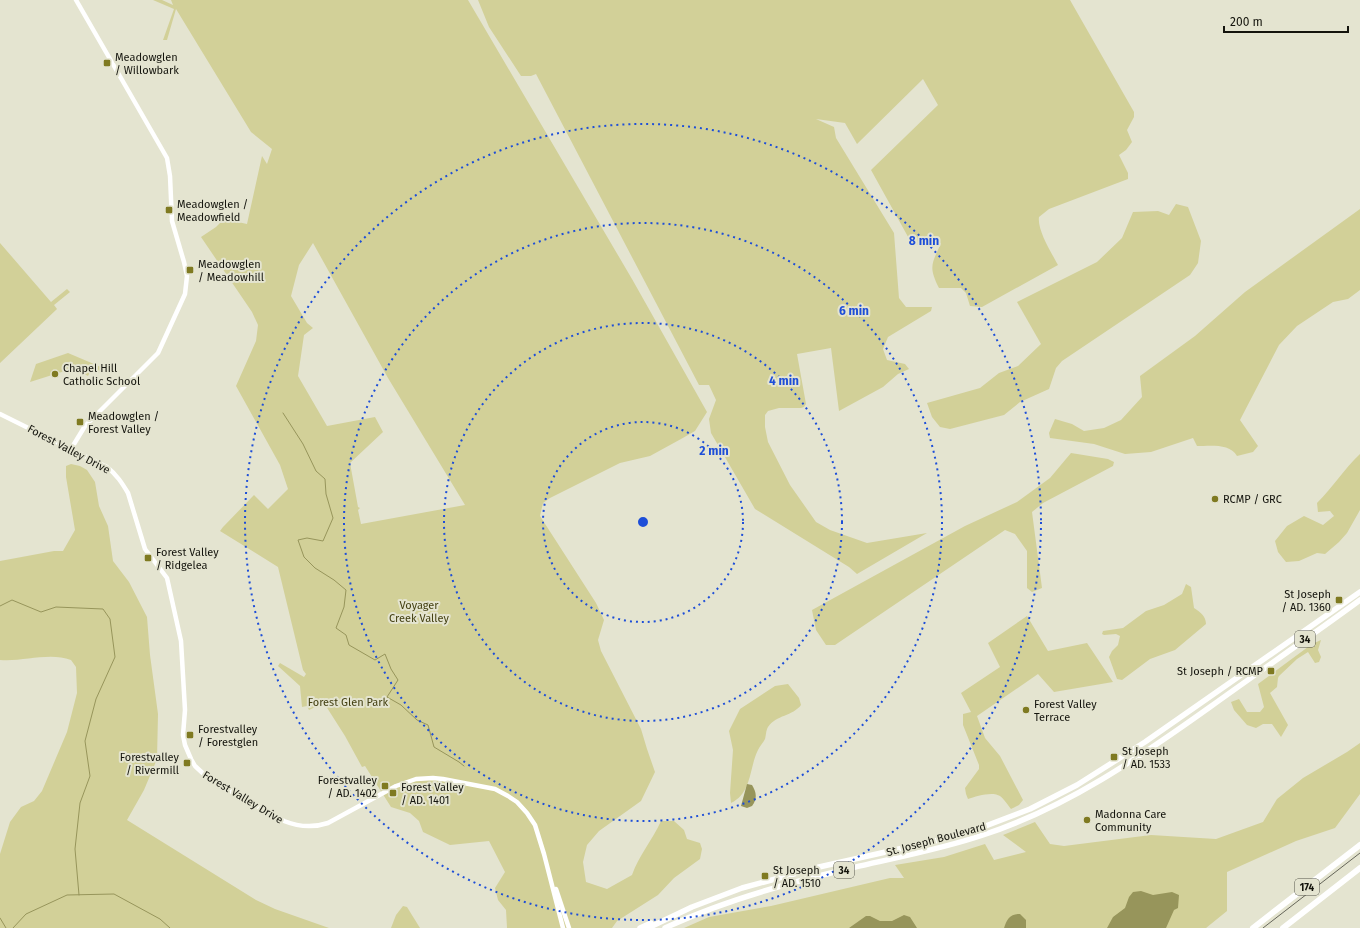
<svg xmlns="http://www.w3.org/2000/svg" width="1360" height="928" viewBox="0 0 1360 928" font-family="'Fira Sans',sans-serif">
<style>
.green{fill:#d2d098;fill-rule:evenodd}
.water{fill:#97955b}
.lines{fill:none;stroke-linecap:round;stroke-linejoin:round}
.stream{stroke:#97955b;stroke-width:1}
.tertiary{stroke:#fff;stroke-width:4.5}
.primary{stroke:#fff;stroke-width:5.5}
.motorway{stroke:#fff;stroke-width:6}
.tram{stroke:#66665a;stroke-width:1}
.ring{fill:none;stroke:#1d4ed8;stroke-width:2;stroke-dasharray:2 4}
.poi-dot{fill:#7f7a21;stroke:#e4e4d0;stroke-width:1.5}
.labels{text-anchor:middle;stroke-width:4;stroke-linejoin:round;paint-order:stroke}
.shield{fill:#e4e4d0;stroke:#525248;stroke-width:1}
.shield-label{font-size:10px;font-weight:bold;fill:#14140d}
.poi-label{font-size:11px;fill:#14140d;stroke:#e4e4d0;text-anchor:start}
.street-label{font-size:11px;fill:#14140d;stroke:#e4e4d0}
.park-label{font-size:11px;fill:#444113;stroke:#e4e4d0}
.centre{fill:#1d4ed8;stroke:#e4e4d0;stroke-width:2}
.ring-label{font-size:12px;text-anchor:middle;font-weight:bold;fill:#1d4ed8;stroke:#e4e4d0;stroke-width:4;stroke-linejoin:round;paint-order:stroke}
</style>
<rect width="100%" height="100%" fill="#e4e4d0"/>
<g class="green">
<path d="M 153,0 L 162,0 L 173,5 L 171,0 L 468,0 L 632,279 L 707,412 L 695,431 L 681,439 L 650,456 L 620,463 L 550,498 L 543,503 L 540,516 L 596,603 L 604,620 L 598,640 L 601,651 L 641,729 L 647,749 L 655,772 L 641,801 L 599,831 L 587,845 L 583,862 L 586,882 L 607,889 L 632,875 C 639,855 652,841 661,821 L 674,821 L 684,830 L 687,839 L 700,843 L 702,849 L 700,859 L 674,878 L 658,895 L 617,921 L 612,928 L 507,928 L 506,910 L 498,900 L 495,888 L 505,872 L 489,841 L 450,845 L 423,832 L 419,821 L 410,813 L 391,807 L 365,766 L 362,767 L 345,736 L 324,703 L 309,710 L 307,706 L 302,707 L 300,686 L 278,666 L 280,663 L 304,677 L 306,674 L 303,670 L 278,567 L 220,531 L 223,527 L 254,495 L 268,509 L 288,489 L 280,465 L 236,386 L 256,341 L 258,325 L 252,312 L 201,237 L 216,227 L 224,219 L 247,224 L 262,156 L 267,164 L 272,149 L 251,132 L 176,9 L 167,40 L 163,40 L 174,9 ZM 313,243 L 388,378 L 465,505 L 361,524 L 358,510 L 360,508 L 358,507 L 350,463 L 383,432 L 375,417 L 327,426 L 298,376 L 304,335 L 313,328 L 307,323 L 291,296 L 299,265 Z"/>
<path d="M 478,0 L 1070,0 L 1134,112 L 1134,117 L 1127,130 L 1132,142 L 1126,150 L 1119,155 L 1128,173 L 1128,179 L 1049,209 L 1039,217 C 1037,230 1052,254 1058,265 L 982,307 L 970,306 L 966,293 L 961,288 L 939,288 C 928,266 932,264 941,243 L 934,247 L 912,244 L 871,170 L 938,105 L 923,79 L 857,144 L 845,123 L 816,119 L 834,127 L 836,138 L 894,233 L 899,298 L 906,307 L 932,307 L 931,311 L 888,337 L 883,349 L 887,360 L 905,364 L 909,369 L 898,374 L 883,387 L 839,411 L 831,348 L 797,354 L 806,404 L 804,407 L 801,408 L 779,408 L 768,411 L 765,415 L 765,427 L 768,442 L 790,485 L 816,522 L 830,530 L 867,543 L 927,533 L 857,574 L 849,567 L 755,509 L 711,433 L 709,419 L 716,400 L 709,385 L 699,385 L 536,74 L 531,76 L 521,76 L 489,27 Z"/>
<path d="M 1176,204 L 1188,207 L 1201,241 L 1198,263 L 1190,275 L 1062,361 L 1056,368 L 1049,389 L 1020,402 L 1004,415 L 950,429 L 940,427 L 932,417 L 927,403 L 980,388 L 999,373 L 1018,366 L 1041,344 L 1017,302 L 1097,262 L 1122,238 L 1133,212 L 1158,211 L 1169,215 Z"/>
<path d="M 1360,209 L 1360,290 L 1348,299 L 1333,302 L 1297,326 L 1279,345 L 1240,420 L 1258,446 L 1253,452 L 1237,456 C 1230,443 1210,446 1197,446 L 1193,438 L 1151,452 L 1125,454 L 1094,444 L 1050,438 L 1049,433 L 1055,419 L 1072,424 L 1084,431 L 1104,428 L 1121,420 L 1142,397 L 1140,376 L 1195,336 L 1245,292 Z"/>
<path d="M 0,243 L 51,302 L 67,289 L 70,292 L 54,305 L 57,309 L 0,363 Z"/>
<path d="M 68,353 L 101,367 L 99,373 L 95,371 L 94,373 L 90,372 L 88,376 L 70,367 L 68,370 L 30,382 L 36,364 Z"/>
<path d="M 1071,453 L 1108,459 L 1114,462 L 1113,466 L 1043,503 L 1032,512 L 1042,588 L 1032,592 L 1027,588 L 1027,551 L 1015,534 L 1005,530 L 835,645 L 826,645 L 816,630 L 812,610 L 965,526 L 1017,502 L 1050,478 Z"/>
<path d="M 1360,454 L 1360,510 L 1347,533 L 1339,542 L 1325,554 L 1317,553 L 1299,561 L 1286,562 L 1278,552 L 1275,541 L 1287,526 L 1304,516 L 1323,525 L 1334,516 L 1330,511 L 1318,512 L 1317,503 C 1333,487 1344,469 1360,454 Z"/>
<path d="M 71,464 L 80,466 L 87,470 L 95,482 L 99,506 L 108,526 L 113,561 L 129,582 L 147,617 L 150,655 L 158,714 L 157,759 L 144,790 L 127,820 L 256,900 L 275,909 L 329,928 L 0,928 L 0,854 L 10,822 L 21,807 L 34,801 L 42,791 L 67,732 L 77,693 L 76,667 L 71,660 C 49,652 23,662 0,660 L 0,561 L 54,551 L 63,551 L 75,530 L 66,477 L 66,466 Z"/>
<path d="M 1186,584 L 1191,587 L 1194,608 C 1200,612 1206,616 1206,624 L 1175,650 L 1150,659 L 1122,680 L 1117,679 L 1109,657 L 1112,651 L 1118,645 L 1120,636 L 1116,634 L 1104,635 L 1102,634 L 1103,631 L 1123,628 L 1146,611 L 1164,605 L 1182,594 Z"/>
<path d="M 1027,616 L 1048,651 L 1087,643 L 1113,682 L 1054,692 L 1038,674 L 977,716 L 985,738 L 1000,756 L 1023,800 L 1019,805 L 1011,809 C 1008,805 1004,799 1000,796 C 993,791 976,796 968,799 L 966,794 L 965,788 L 979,769 L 979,765 L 963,725 L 963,714 L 971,712 L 961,693 L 1000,667 L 988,643 Z"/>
<path d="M 1321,640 L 1318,650 L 1321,657 L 1319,662 L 1315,663 L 1308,652 L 1297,659 L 1279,676 L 1278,678 L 1277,687 L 1270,693 L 1288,725 L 1281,737 L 1272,724 L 1263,724 L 1256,728 L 1247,725 L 1234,710 L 1231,702 L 1239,699 L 1247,712 L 1260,712 L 1264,707 L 1258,684 L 1312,644 Z"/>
<path d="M 788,684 L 799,698 L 801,705 C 793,716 776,715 768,727 C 766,730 766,736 765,739 C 763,743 760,746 758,750 C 749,768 752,793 731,803 L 730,793 L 733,750 L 729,731 L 740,709 L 775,686 Z"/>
<path d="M 1360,743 L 1360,794 L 1335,828 L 1296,841 L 1227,872 L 1227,911 L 1206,928 L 684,928 L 709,917 L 771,906 L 890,878 L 904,878 L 895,865 L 944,857 L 985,844 L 994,860 L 1026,852 L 1003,835 L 1035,822 L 1050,844 L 1064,846 L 1151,835 L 1216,839 L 1263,822 L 1277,799 L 1303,778 L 1347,752 Z"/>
<path d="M 403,906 L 407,907 L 420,928 L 391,928 L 396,915 Z"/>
</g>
<g class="water">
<path d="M 747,784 L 752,785 C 757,793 757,799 752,806 L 747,808 L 741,806 Z"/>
<path d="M 1141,891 L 1153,895 L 1172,892 L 1179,895 L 1178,908 L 1174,910 L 1166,928 L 1107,928 L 1113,917 L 1125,908 L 1129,897 L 1133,892 Z"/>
<path d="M 1020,914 L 1026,920 L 1026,928 L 1004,928 C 1007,919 1010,914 1020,914 Z"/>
<path d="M 904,915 L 910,917 L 917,928 L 849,928 L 866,916 L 870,916 L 880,921 L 892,921 Z"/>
</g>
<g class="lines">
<g class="stream">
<path d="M 283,413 L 303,444 L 316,471 L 325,479 L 326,494 L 333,518 L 323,541 L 307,538 L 298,540 L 304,557 L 315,568 L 334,580 L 346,590 L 344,607 L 336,628 L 346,635 L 349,645 L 375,660 L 385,654 L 391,669 L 398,680 L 387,697 L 401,705 L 417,720 L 428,725 L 434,747 L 459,762 L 464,766"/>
<path d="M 0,606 L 12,600 L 41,612 L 56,607 L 103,609 L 110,619 L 115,657 L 96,699 L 85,741 L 90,776 L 80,803 L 75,849 L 79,895"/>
<path d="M 0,918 L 6,928"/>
<path d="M 13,928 L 26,914 L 67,895 L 114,894 L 160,919 L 170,928"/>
</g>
<g class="tertiary">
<path d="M 0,414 L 107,467 C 117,475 122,483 128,493 L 145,549 L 167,578 L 181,641 L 185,710 L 183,735 L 185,745 L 191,759 L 195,766 L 209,779 L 284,821 C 299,827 313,828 328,823 L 396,786 L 416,779 L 433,778 L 443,779 L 495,789 L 508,796 L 517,802 L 527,813 L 535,825 L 544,854 L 563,928"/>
<path d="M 71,449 L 85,426 L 158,353 L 185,294 L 187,276 L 184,262 L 172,221 L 170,176 L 167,158 L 76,0"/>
<path d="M 556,889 L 569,928"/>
</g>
<g class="primary">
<path d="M 640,928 L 651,923"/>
<path d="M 648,928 L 692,907 L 742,888 L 819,867 L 939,840 L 975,830 L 1030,809 L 1077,785 L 1145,742 L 1360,592"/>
<path d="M 665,928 C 720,902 780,885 839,871 C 887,859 936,851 983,835 C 1066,808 1140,757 1210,707 C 1260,671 1311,636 1360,600"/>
</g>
<g class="motorway">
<path d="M 1253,928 L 1360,845"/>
<path d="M 1283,928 L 1360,868"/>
</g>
<path class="tram" d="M 1263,928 L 1360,853"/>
</g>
<g class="ring">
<circle cx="643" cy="522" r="100"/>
<circle cx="643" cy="522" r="199"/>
<circle cx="643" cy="522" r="299"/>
<circle cx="643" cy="522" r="398"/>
</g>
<g class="poi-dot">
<rect x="103" y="59" width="8" height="8" rx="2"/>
<rect x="165" y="206" width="8" height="8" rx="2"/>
<rect x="186" y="266" width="8" height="8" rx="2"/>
<circle cx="55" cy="374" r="4"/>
<rect x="76" y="418" width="8" height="8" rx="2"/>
<circle cx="1215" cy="499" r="4"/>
<rect x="144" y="554" width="8" height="8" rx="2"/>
<rect x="1335" y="596" width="8" height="8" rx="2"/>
<rect x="1267" y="667" width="8" height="8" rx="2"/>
<circle cx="1026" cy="710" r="4"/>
<rect x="186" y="731" width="8" height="8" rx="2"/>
<rect x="1110" y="753" width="8" height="8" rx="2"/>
<rect x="183" y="759" width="8" height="8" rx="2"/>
<rect x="381" y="782" width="8" height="8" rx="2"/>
<rect x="389" y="789" width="8" height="8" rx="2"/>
<circle cx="1087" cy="820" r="4"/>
<rect x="761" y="872" width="8" height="8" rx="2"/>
</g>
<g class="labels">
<g class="shield">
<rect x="1295" y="631" width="20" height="16" rx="3"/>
<rect x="834" y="862" width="20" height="16" rx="3"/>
<rect x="1295" y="879" width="24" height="16" rx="3"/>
</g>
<g class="shield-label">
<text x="1305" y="643">34</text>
<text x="844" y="874">34</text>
<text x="1307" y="891">174</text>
</g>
<g class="poi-label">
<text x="115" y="61">Meadowglen<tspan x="115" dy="13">/ Willowbark</tspan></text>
<text x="177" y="208">Meadowglen /<tspan x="177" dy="13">Meadowfield</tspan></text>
<text x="198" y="268">Meadowglen<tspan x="198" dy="13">/ Meadowhill</tspan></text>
<text x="63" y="372">Chapel Hill<tspan x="63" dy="13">Catholic School</tspan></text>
<text x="88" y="420">Meadowglen /<tspan x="88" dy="13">Forest Valley</tspan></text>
<text x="1223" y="503">RCMP / GRC</text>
<text x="156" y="556">Forest Valley<tspan x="156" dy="13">/ Ridgelea</tspan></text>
<text x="1331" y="598" text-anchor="end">St Joseph<tspan x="1331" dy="13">/ AD. 1360</tspan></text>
<text x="1263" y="675" text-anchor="end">St Joseph / RCMP</text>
<text x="1034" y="708">Forest Valley<tspan x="1034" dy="13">Terrace</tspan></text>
<text x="198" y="733">Forestvalley<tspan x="198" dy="13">/ Forestglen</tspan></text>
<text x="1122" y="755">St Joseph<tspan x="1122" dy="13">/ AD. 1533</tspan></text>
<text x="179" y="761" text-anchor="end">Forestvalley<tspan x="179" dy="13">/ Rivermill</tspan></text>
<text x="377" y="784" text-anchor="end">Forestvalley<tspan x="377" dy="13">/ AD. 1402</tspan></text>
<text x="401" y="791">Forest Valley<tspan x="401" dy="13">/ AD. 1401</tspan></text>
<text x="1095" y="818">Madonna Care<tspan x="1095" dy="13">Community</tspan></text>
<text x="773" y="874">St Joseph<tspan x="773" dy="13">/ AD. 1510</tspan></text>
</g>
<g class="street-label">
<text transform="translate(69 449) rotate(28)" y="4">Forest Valley Drive</text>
<text transform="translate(243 797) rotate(31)" y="4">Forest Valley Drive</text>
<text transform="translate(936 839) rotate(-15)" y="4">St. Joseph Boulevard</text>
</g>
<g class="park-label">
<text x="419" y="609">Voyager<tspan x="419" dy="13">Creek Valley</tspan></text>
<text x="348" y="706">Forest Glen Park</text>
</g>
</g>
<circle cx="643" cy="522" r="6" class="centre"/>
<g class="ring-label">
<text x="924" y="245">8 min</text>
<text x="854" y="315">6 min</text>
<text x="784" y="385">4 min</text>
<text x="714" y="455">2 min</text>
</g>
<path d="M1224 26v6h124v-6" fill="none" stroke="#14140d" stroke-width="2"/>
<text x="1230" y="26" font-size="12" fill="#14140d" stroke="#e4e4d0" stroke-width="3" paint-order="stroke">200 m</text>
</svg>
